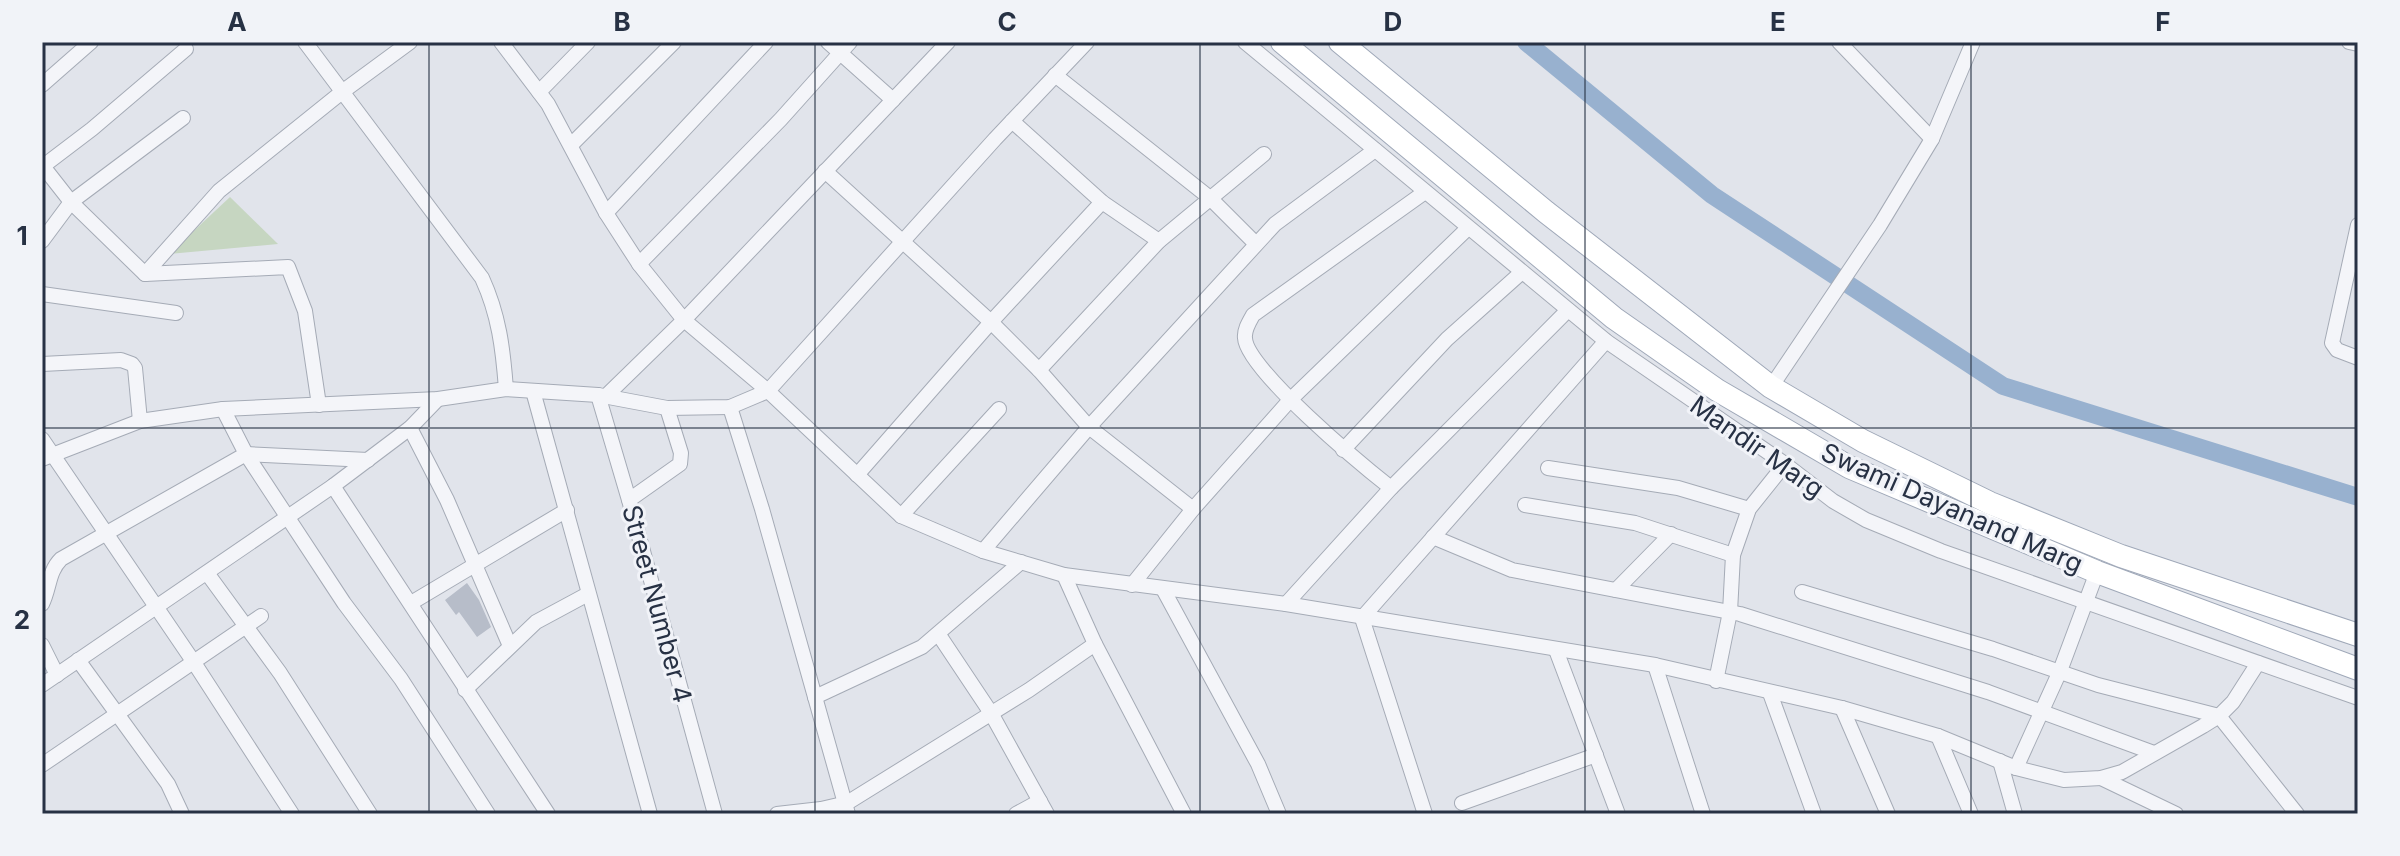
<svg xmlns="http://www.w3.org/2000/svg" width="2400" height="856" viewBox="0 0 2400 856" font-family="Inter,sans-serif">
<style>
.green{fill:#c6d6c1}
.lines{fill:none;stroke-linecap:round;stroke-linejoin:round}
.canal{stroke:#98b1cf;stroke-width:18}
.building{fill:#b7bdc9}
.street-casing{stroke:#a5abb6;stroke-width:16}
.primary-casing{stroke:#9fa8b8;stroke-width:24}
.street{stroke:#f4f5f9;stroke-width:14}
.primary{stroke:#fff;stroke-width:22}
.grid{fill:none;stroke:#273144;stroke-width:2;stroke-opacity:0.55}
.labels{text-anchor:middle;stroke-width:6;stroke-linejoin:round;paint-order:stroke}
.street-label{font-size:26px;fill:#273144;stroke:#f1f3f8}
.neatline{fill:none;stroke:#273144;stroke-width:3}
.grid-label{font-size:26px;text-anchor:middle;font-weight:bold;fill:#273144}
</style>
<rect width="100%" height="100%" fill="#e1e4eb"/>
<path class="green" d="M 230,197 L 278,244 L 169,254 Z"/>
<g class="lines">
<path class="canal" d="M 1526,42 L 1712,195 L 2003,386 L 2358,497"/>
</g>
<path class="building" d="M 467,583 L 479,600 L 491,627 L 477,637 L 459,612 L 456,615 L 445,600 Z"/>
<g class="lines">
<defs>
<g id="street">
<path d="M 305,42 L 482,278 C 499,315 503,349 506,389"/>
<path d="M 501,42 L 548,104 L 606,213 L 639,264 L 684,320 L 768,391 L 901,516 L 983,551 L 1064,575 L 1286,604 L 1655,665 L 1842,708 L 1938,736 L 2016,768 L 2064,780 L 2101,778 L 2122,772 L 2203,726 L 2219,716 L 2233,702 L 2258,663"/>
<path d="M 828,42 L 893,100"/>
<path d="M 1245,42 L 1606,341 L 1785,464 L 1833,501 L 1866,520 L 1941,551 L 2358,698"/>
<path d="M 1839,42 L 1932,139"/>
<path d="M 2349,42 L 2358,44"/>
<path d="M 1055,75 L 1210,198 L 1256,244"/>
<path d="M 42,85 L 91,42"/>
<path d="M 539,92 L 588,42"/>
<path d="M 1012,121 L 1102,202 L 1159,241"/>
<path d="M 571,145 L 674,42"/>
<path d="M 42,165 L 71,202 L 145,274 L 288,267 L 305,311 L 319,405"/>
<path d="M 42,167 L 92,129 L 186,49"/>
<path d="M 825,171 L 991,322 L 1039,370 L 1089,427 L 1193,509"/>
<path d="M 606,213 L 766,42"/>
<path d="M 2358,225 L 2332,343 L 2337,350 L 2358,358"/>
<path d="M 42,241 L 71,202 L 183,118"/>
<path d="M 639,264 L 781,119 L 850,42"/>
<path d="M 145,274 L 219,191 L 342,92 L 410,42"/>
<path d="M 42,294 L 176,313"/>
<path d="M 42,364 L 121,360 L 132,364 L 135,368 L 140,421"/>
<path d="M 1039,370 L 1159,241 L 1264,154"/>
<path d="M 1771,387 L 1880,225 L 1932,139 L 1973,42"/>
<path d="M 533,391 L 650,814"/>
<path d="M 598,395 L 629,500 L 715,814"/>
<path d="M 606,396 L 684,320 L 948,42"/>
<path d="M 730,407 L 762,509 L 848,814"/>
<path d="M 410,428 L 447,500 L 510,646"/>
<path d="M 42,439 L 193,661 L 292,814"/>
<path d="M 1343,450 L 1447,339 L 1522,272"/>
<path d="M 246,454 L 344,603 L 401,679 L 488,814"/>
<path d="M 246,454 L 368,460"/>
<path d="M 42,459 L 140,421 L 223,409 L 438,399 L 506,389 L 598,395 L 667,408 L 730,407 L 768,391 L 995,139 L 1087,42"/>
<path d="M 1548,468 L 1678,488 L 1749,509"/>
<path d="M 857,475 L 991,322 L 1102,202"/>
<path d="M 333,486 L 548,814"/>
<path d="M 1391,488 C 1363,466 1246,369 1245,338 C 1244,330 1249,322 1253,315 L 1425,192"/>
<path d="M 629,500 L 680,464 L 681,453 L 667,408"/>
<path d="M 1525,505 L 1635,523 L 1733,555"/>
<path d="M 901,516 L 999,409"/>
<path d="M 1433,537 L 1512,570 L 1740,614 L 1988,692 L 2154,753"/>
<path d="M 983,551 L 1089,427 L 1275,224 L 1375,150"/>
<path d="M 207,573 L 280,673 L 370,814"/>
<path d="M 1064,575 L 1095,644 L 1184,814"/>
<path d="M 1132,585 L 1193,509 L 1290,400 L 1467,229"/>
<path d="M 1163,589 L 1258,764 L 1279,814"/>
<path d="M 1616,590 L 1671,534"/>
<path d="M 1802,592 L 1993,649 L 2098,685 L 2219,716 L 2297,814"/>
<path d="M 411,603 L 567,510"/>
<path d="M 42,604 C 50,588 48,572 61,559 L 246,454 L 223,409"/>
<path d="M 1286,604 L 1391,488 L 1568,310"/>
<path d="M 939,635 L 991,713 L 1047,814"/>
<path d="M 42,645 L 57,675"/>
<path d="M 1556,650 L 1618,814"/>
<path d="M 78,660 L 168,784 L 182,814"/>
<path d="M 1655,665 L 1703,814"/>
<path d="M 1716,681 L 1730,612 L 1733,555 L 1749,509 L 1785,464"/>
<path d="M 42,685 L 333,486 L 410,428 L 438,399"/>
<path d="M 465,690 L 536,622 L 588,594"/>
<path d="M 1770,693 L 1814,814"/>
<path d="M 815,697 L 922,647 L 1021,562"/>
<path d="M 1842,708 L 1888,814"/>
<path d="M 1938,736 L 1971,814"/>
<path d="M 2000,761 L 2015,814"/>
<path d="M 42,765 L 261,616"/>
<path d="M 2016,768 L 2060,671 L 2097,572"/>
<path d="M 2101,778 L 2176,814"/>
<path d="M 1462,803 L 1596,755"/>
<path d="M 777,814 L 821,809 L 847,803 L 1029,690 L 1095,644"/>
<path d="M 1016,814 L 1040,801"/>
<path d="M 1425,814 L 1362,618 L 1606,341"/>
</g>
<g id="primary">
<path d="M 1282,42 L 1614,318 L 1717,390 L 1849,467 L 2097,572 L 2358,669"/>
<path d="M 1340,42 L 1546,212 L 1771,387 L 1863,441 L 1990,503 L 2121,556 L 2358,635"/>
</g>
</defs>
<use href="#street" class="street-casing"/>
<use href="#primary" class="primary-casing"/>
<use href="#street" class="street"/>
<use href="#primary" class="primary"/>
</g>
<path class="grid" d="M 429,42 L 429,814M 815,42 L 815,814M 1200,42 L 1200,814M 1585,42 L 1585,814M 1971,42 L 1971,814M 42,428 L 2358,428"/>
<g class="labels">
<g class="street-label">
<text transform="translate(1757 447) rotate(35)" y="9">Mandir Marg</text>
<text transform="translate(1952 508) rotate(24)" y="9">Swami Dayanand Marg</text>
<text transform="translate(657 604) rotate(75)" y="9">Street Number 4</text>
</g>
</g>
<rect width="2400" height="856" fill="none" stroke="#f1f3f8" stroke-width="88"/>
<rect x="44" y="44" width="2312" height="768" class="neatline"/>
<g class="grid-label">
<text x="237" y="31">A</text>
<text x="622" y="31">B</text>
<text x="1007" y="31">C</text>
<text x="1393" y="31">D</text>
<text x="1778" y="31">E</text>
<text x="2163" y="31">F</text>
<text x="22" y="245">1</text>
<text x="22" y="629">2</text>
</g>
</svg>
